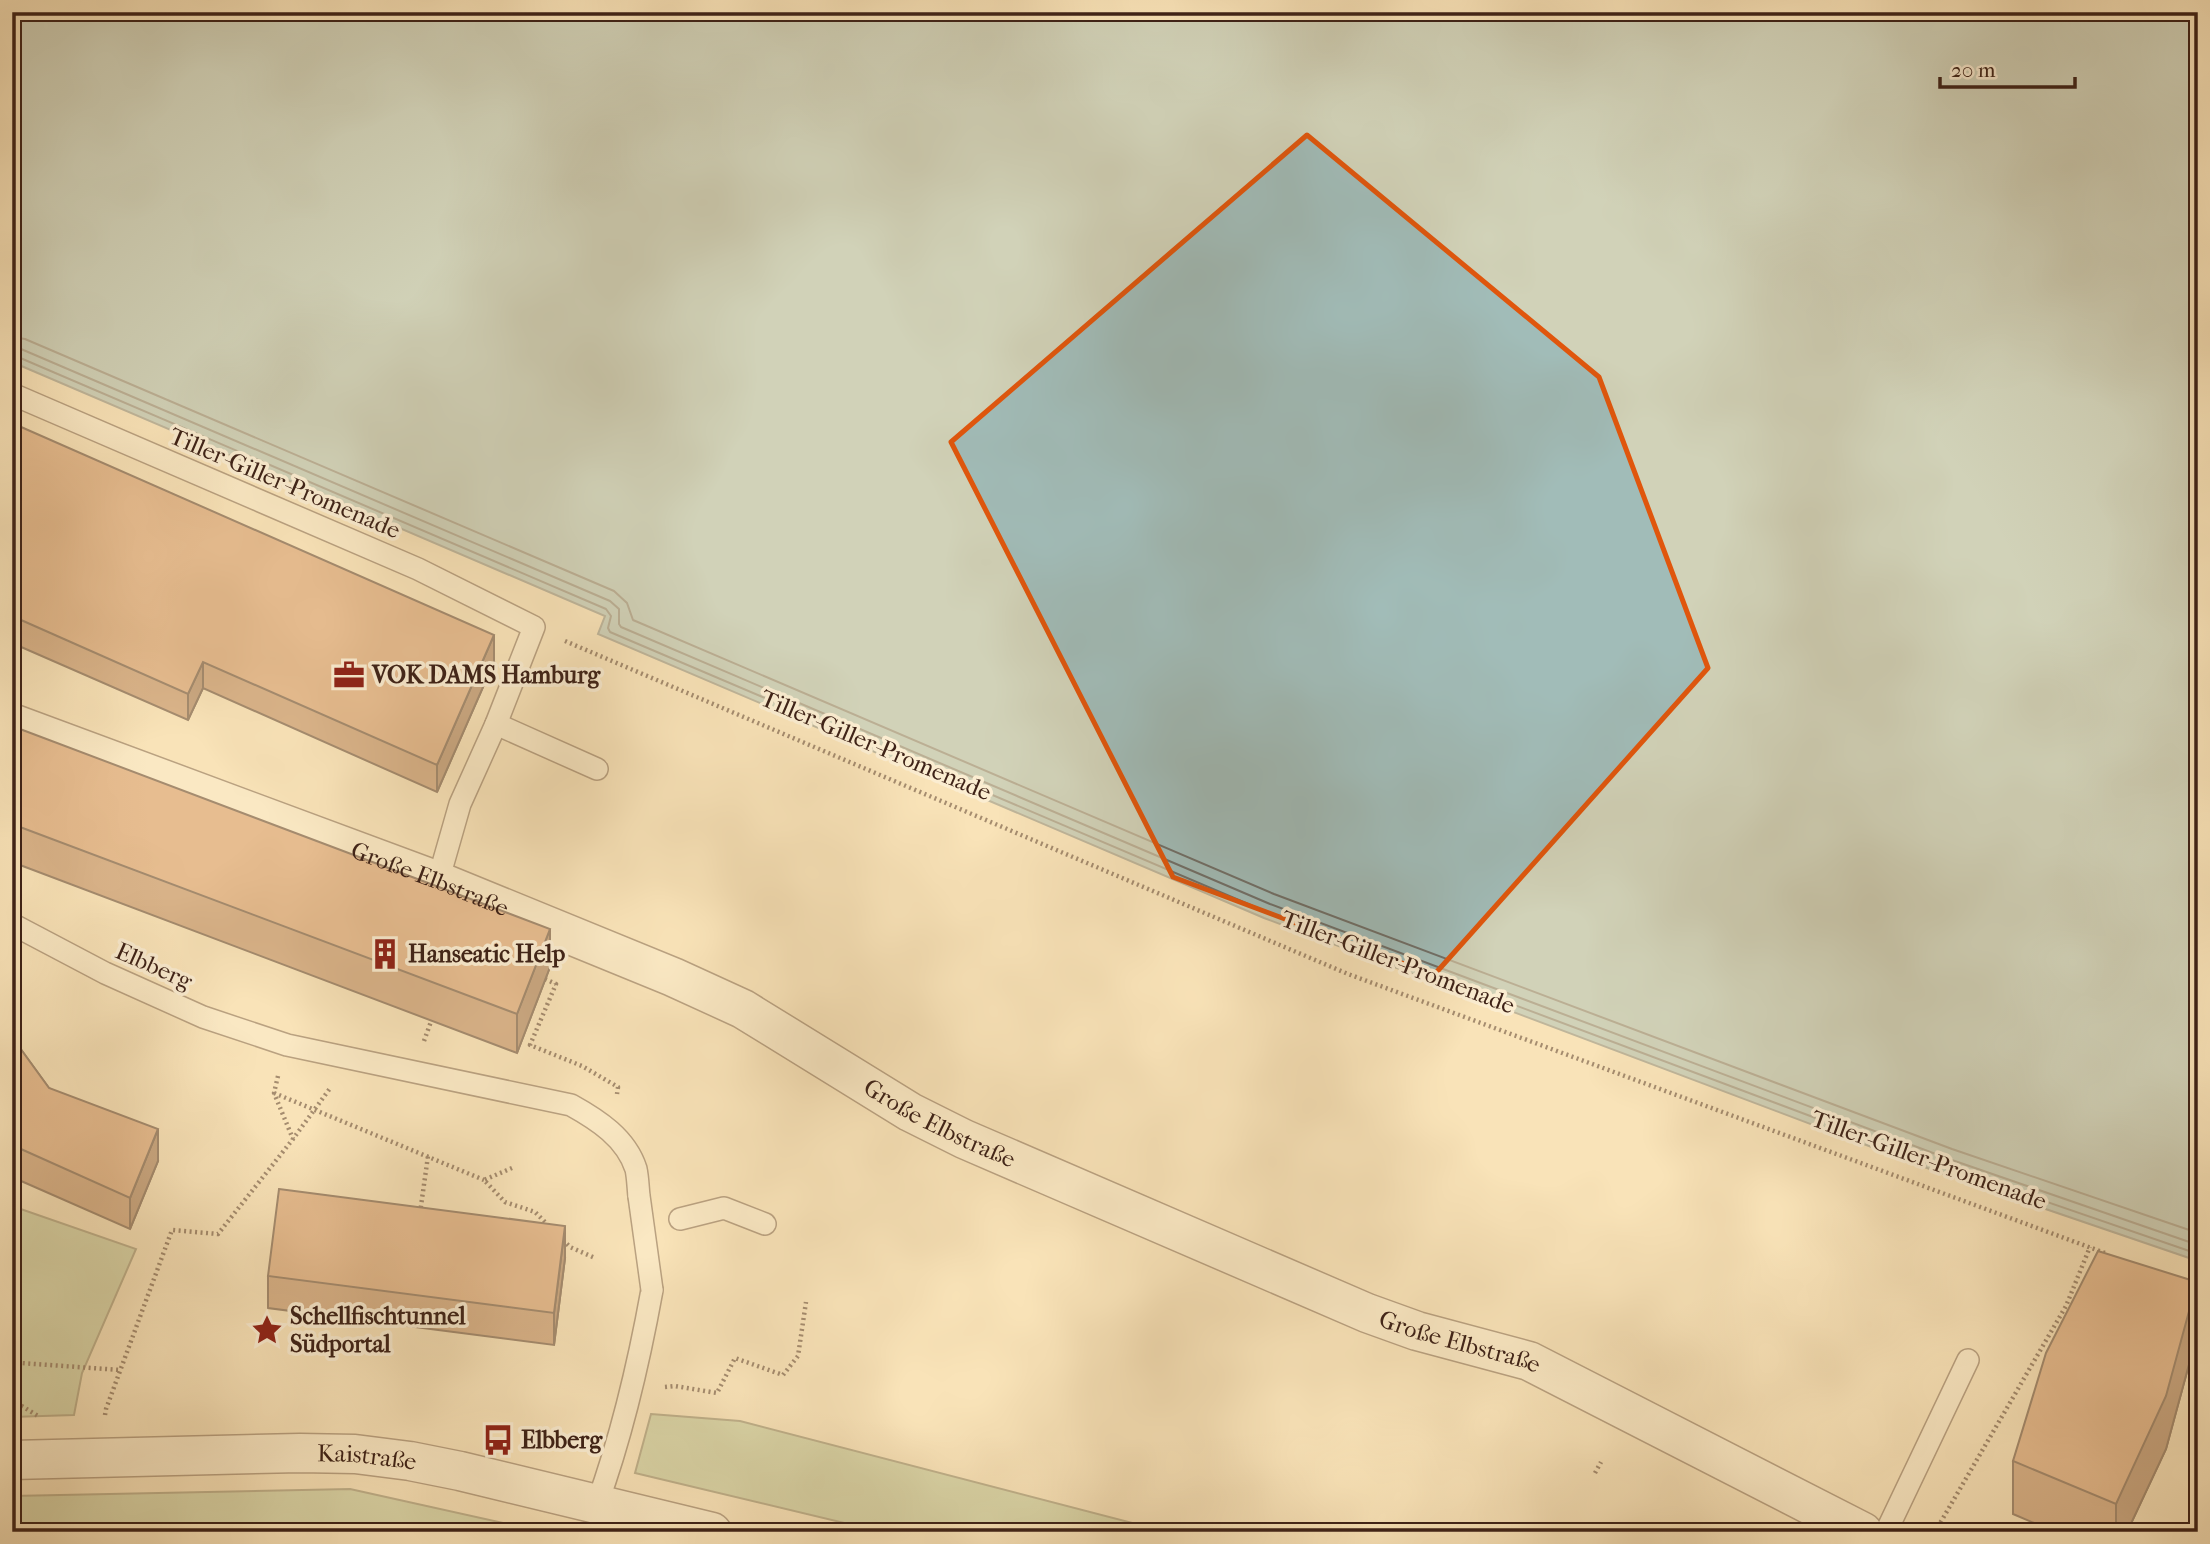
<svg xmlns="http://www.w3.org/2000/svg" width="2210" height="1544" viewBox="0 0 2210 1544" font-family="'IM FELL French Canon',serif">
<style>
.green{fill:#b7c594;stroke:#7a7456;stroke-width:2}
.water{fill:#a1bcb8;stroke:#797e78;stroke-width:2}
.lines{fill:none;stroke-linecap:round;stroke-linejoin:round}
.shore{stroke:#706f68;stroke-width:2}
.service-casing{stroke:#6d523f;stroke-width:24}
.tertiary-casing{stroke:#6d523f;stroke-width:41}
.path{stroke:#3e2217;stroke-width:4.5;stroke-dasharray:2 3.5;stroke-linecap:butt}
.service{stroke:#fbedd1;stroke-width:21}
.tertiary{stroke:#fbedd1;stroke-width:38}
.service-bridge-casing{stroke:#6d523f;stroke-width:24;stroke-linecap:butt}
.service-bridge{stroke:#fbedd1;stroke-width:21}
.wall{fill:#b37a53;stroke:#3e2217;stroke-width:2}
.shaded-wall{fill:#926344;stroke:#3e2217;stroke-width:2}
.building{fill:#d08e61;stroke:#3e2217;stroke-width:2}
.marked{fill:none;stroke:#e0560d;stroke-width:5;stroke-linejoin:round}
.labels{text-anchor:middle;stroke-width:7;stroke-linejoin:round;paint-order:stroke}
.street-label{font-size:24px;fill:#3e2217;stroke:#fbedd1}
.poi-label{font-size:24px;font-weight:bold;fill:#3e2217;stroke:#fbedd1;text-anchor:start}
</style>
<rect width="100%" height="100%" fill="#f9e3b8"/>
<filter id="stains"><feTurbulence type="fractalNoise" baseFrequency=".00286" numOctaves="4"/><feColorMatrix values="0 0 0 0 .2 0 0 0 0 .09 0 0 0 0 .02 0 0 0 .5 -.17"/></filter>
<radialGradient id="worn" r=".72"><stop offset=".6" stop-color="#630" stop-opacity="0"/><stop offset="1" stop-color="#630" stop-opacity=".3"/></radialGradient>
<g class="green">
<path d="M 12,1206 L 136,1249 L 82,1373 L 74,1415 L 12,1417 Z"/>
<path d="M 651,1414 L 740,1421 L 1167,1532 L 882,1532 L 635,1473 Z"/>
<path d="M 350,1489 L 544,1532 L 12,1532 L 12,1496 Z"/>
</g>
<path class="water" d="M 12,12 L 2198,12 L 2198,1261 L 1943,1174 L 1264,918 L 598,634 L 605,616 L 12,362 Z"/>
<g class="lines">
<g class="shore">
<path d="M 12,337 L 25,339 L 614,591 L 627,603 L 633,620 L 1274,894 L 1952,1149 L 2198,1233"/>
<path d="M 12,348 L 21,349 L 610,601 L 619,609 L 619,624 L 621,627 L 1270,904 L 1949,1159 L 2198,1245"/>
<path d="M 12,356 L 18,357 L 606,609 L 611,616 L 608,628 L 610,632 L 1267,912 L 1946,1167 L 2198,1254"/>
</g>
<defs>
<g id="service">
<path d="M 12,394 L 418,569 L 534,627 L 496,724 L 460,804 L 438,881"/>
<path d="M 496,724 L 597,769"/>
<path d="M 12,924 L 105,973 L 203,1017 L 287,1045 L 571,1105 C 598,1120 626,1138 636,1169 C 638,1178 638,1188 639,1196"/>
<path d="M 680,1219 L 724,1208 L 765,1224"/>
<path d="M 597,1504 C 622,1435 639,1362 652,1290"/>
<path d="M 1886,1532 L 1968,1360"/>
</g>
<g id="tertiary">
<path id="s1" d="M 12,723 L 438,881 L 673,977 L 743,1009 L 910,1112 L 964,1139 L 1367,1313 L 1417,1331 L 1529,1361 L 1863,1532"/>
<path id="s2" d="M 12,1460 L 300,1453 L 355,1454 L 410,1461 L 460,1471 L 712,1532"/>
</g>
</defs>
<use href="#service" class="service-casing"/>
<use href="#tertiary" class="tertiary-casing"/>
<g class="path">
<path d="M 565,641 L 1348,974 L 2105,1253"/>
<path d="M 545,979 L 556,984 L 530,1045 L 582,1066 L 618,1087 L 617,1094"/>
<path d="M 424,1041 L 433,1016"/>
<path d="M 278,1076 L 274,1093 L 293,1139"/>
<path d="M 274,1093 L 484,1180"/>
<path d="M 512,1168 L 484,1180 L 505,1202 L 535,1212 L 549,1226"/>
<path d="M 420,1213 L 428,1156"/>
<path d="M 563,1240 L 570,1247 L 595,1258"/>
<path d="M 12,1365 L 21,1363 L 120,1370"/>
<path d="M 665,1387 L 675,1386 L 717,1393 L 735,1358 L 783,1375 L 798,1356 L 806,1302"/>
<path d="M 12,1400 L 38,1416"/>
<path d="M 105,1415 L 106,1409 L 172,1230 L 218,1234 L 293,1139 L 331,1087"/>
<path d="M 1595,1473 L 1601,1462"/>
<path d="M 1935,1532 L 2066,1306 L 2090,1247"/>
</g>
<use href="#service" class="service"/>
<use href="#tertiary" class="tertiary"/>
<defs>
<path id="service-bridge" d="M 639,1196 L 652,1290"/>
</defs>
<use href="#service-bridge" class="service-bridge-casing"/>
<use href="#service-bridge" class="service-bridge"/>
</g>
<g class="wall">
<path d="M 12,423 L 494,662 L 437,792 L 203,688 L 188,720 L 12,643 Z"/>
<path d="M 12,726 L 550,967 L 517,1053 L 12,862 Z"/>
<path d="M 12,1037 L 49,1088 L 158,1161 L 130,1229 L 12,1177 Z"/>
<path d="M 565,1258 L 554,1345 L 268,1308 L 268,1276 Z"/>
<path d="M 2197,1335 L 2166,1449 L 2127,1532 L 2055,1532 L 2013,1514 L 2013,1461 Z"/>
</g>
<g class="shaded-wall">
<path d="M 494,635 L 494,662 L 437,792 L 437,765 Z"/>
<path d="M 203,662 L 203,688 L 188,720 L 188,694 Z"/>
<path d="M 550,929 L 550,967 L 517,1053 L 517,1014 Z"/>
<path d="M 158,1129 L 158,1161 L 130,1229 L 130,1198 Z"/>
<path d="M 565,1226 L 565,1258 L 554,1345 L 554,1313 Z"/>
<path d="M 2197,1282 L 2197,1335 L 2166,1449 L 2127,1532 L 2116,1532 L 2116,1504 Z"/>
</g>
<g class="building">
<path d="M 12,423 L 494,635 L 437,765 L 203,662 L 188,694 L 12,616 Z"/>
<path d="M 12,726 L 550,929 L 517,1014 L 12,824 Z"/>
<path d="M 12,1037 L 49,1088 L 158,1129 L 130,1198 L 12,1145 Z"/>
<path d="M 279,1189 L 565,1226 L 554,1313 L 268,1276 Z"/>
<path d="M 2098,1251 L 2197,1282 L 2166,1396 L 2116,1504 L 2013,1461 L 2046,1353 Z"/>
</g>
<path d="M0 0H2210V1544H0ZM 1307,135 L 1599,377 L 1708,668 L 1434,975 L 1173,877 L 951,442 Z" fill="#f9e3b8" fill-opacity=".55" fill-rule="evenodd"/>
<path class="marked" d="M 1307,135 L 1599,377 L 1708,668 L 1434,975 L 1173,877 L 951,442 Z"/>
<defs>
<symbol id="office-bare" viewBox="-9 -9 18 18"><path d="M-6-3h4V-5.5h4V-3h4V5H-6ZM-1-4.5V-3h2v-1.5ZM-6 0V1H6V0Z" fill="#8f2418" stroke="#fbedd1" stroke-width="2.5" paint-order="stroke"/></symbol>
<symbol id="building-bare" viewBox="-9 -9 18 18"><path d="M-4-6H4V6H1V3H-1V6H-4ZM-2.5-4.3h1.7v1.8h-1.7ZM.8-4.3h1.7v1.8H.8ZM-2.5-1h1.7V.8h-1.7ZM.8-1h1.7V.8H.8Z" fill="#8f2418" stroke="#fbedd1" stroke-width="2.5" paint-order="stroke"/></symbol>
<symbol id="sight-bare" viewBox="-9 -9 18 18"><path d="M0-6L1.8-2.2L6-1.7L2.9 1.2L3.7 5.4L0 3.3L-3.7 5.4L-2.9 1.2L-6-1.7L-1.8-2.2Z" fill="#8f2418" stroke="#fbedd1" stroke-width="2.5" paint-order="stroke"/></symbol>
<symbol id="bus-bare" viewBox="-9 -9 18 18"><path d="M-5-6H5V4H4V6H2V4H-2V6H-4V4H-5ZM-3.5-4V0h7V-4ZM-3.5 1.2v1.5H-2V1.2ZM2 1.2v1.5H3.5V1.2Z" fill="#8f2418" stroke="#fbedd1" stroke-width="2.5" paint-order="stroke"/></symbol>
</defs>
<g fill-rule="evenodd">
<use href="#office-bare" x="327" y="653" width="44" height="44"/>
<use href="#building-bare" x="363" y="932" width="44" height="44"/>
<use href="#sight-bare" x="245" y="1308" width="44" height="44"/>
<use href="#bus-bare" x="476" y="1418" width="44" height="44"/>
</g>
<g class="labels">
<g class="street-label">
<text transform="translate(285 483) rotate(23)" y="8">Tiller-Giller-Promenade</text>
<text transform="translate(876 745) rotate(23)" y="8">Tiller-Giller-Promenade</text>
<text dy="8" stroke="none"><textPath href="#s1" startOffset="446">Große Elbstraße</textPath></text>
<text transform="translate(1398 962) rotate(21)" y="8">Tiller-Giller-Promenade</text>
<text transform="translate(154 966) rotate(24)" y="8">Elbberg</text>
<text dy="8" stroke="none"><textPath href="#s1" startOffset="1013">Große Elbstraße</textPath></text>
<text transform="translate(1929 1160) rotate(20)" y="8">Tiller-Giller-Promenade</text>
<text dy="8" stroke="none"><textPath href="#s1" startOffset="1578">Große Elbstraße</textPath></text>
<text dy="8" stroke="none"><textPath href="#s2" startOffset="355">Kaistraße</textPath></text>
</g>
<g class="poi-label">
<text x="372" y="683">VOK DAMS Hamburg</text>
<text x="408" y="962">Hanseatic Help</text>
<text x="290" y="1324">Schellfischtunnel<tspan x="290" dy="28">Südportal</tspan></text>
<text x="521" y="1448">Elbberg</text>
</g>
</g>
<rect width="2210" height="1544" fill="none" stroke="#f9e3b8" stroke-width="42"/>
<rect x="14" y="14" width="2182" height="1516" fill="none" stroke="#3e2217" stroke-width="3.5"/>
<rect x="21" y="21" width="2168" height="1502" fill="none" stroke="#3e2217" stroke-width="2"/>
<path d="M1940 77v10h135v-10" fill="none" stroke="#3e2217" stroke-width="3.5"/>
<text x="1951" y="77" font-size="21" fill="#3e2217" stroke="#fbedd1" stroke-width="5" paint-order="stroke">20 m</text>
<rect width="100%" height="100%" filter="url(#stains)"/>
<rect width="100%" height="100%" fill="url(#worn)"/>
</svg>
